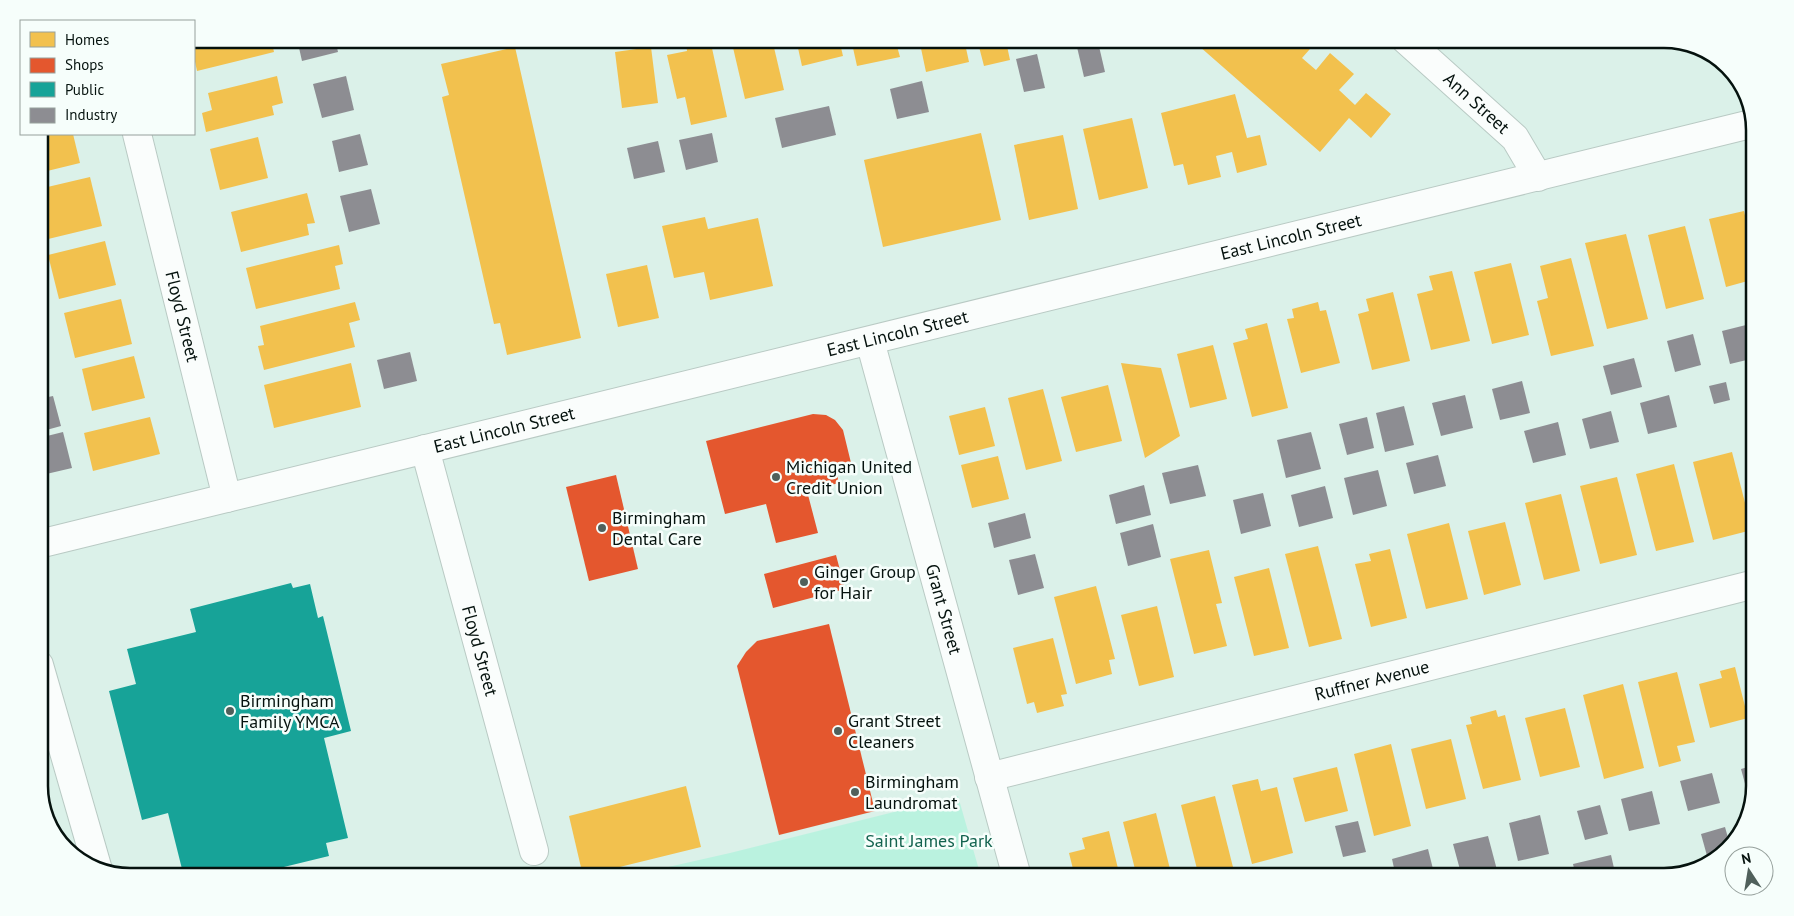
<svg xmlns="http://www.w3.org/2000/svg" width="1794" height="916" viewBox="0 0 1794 916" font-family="'PT Sans',sans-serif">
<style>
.green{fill:#baf2df}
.homes{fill:#f2c14e}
.shops{fill:#e4572e}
.public{fill:#17a398}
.industry{fill:#8d8d92}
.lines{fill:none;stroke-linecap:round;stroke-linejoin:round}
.minor-casing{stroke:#b9cac4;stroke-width:30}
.minor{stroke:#fafdfc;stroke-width:28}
.poi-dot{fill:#50605b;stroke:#f6fefb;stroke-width:2}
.labels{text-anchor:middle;stroke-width:5;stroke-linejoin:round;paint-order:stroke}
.street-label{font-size:18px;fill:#05120e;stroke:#f6fefb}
.poi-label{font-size:18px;fill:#05120e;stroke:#f6fefb;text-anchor:start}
.park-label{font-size:18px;fill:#13634f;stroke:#f6fefb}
.rim{fill:none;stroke:#05120e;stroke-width:2.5}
</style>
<rect width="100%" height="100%" fill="#dbf1e9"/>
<path class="green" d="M 958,796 L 981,877 L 624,877 L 730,853 Z"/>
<g class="homes">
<path d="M 194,39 L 271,39 L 274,52 L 197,71 L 194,57 Z"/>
<path d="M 704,39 L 710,39 L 727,117 L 691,125 L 685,97 L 677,99 L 667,55 L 687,51 L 686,43 Z"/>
<path d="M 731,39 L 772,39 L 784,90 L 745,99 Z"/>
<path d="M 796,39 L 839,39 L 843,56 L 802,66 Z"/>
<path d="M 851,39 L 895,39 L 900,57 L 857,66 Z"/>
<path d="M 919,39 L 964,39 L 969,62 L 926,72 Z"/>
<path d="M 977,39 L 1026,39 L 1026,42 L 1007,46 L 1010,60 L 984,66 Z"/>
<path d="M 1191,39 L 1314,39 L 1317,41 L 1302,58 L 1316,70 L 1330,53 L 1354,74 L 1339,90 L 1355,105 L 1366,93 L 1391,114 L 1371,138 L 1349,118 L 1320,152 Z"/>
<path d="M 515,47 L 581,338 L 507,355 L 500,323 L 494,324 L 442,97 L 449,95 L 441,64 Z"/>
<path d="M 651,47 L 658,103 L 622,108 L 615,52 Z"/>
<path d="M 277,76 L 283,103 L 272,106 L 274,115 L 206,132 L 202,113 L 212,110 L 208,93 Z"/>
<path d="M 1235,94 L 1247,138 L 1260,135 L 1267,165 L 1237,173 L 1232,152 L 1216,156 L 1221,177 L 1188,185 L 1183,164 L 1174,166 L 1161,113 Z"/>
<path d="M 1132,118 L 1148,188 L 1099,200 L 1083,129 Z"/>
<path d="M 981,133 L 1001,220 L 883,247 L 864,160 Z"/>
<path d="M 39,134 L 73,134 L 80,163 L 39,173 Z"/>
<path d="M 1063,135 L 1078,209 L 1029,220 L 1014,145 Z"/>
<path d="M 258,137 L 268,178 L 220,190 L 210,149 Z"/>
<path d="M 90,177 L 102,226 L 44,240 L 39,220 L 39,189 Z"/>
<path d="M 307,193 L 315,223 L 307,224 L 309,235 L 241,252 L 231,212 Z"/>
<path d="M 1744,211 L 1755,257 L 1755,279 L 1726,287 L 1709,219 Z"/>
<path d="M 705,217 L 708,229 L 758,218 L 773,286 L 710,300 L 704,272 L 674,278 L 662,226 Z"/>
<path d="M 1685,226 L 1704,299 L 1666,309 L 1648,235 Z"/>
<path d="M 1626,234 L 1648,319 L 1607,329 L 1585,243 Z"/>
<path d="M 105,241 L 116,285 L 59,299 L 48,255 Z"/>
<path d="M 339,245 L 343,264 L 335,266 L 340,289 L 256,309 L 246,268 Z"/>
<path d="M 1571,258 L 1594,346 L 1551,356 L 1537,301 L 1548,298 L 1540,266 Z"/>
<path d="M 1511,263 L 1529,335 L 1492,344 L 1474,272 Z"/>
<path d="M 647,265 L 659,318 L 618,327 L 606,274 Z"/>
<path d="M 1452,271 L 1470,341 L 1431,350 L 1417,294 L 1433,290 L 1429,276 Z"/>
<path d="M 1393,292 L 1410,361 L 1372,370 L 1358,314 L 1369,311 L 1366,299 Z"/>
<path d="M 121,299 L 132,344 L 75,358 L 64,313 Z"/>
<path d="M 355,302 L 360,320 L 349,323 L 355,347 L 264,370 L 258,346 L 264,345 L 260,326 Z"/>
<path d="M 1318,302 L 1320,311 L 1326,310 L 1340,363 L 1301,373 L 1287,319 L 1294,318 L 1292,309 Z"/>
<path d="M 1267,323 L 1288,408 L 1252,417 L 1233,343 L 1248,339 L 1245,329 Z"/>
<path d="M 1213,345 L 1227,399 L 1190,408 L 1177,354 Z"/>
<path d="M 134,356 L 145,398 L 92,411 L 82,369 Z"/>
<path d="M 351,363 L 361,407 L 274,428 L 264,385 Z"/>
<path d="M 1121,363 L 1161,368 L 1180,436 L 1145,458 Z"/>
<path d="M 1108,385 L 1122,441 L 1076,452 L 1061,397 Z"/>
<path d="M 1043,389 L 1062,461 L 1026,470 L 1008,398 Z"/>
<path d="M 985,407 L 995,446 L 959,455 L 949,416 Z"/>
<path d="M 150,417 L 160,454 L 93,471 L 84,433 Z"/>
<path d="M 1732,452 L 1752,530 L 1713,540 L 1693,462 Z"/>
<path d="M 998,456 L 1009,499 L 972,508 L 961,465 Z"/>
<path d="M 1674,464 L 1694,542 L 1656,551 L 1636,474 Z"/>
<path d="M 1617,477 L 1637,555 L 1600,564 L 1580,486 Z"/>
<path d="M 1561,494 L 1580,571 L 1544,580 L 1525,503 Z"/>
<path d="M 1505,522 L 1521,585 L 1484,595 L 1468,531 Z"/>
<path d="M 1449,523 L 1468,599 L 1426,609 L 1407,534 Z"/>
<path d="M 1318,546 L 1342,639 L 1309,647 L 1285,554 Z"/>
<path d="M 1390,549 L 1407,618 L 1371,627 L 1355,564 L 1371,561 L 1369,554 Z"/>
<path d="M 1209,550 L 1222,603 L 1216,604 L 1227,646 L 1194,654 L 1170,559 Z"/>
<path d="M 1269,568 L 1289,648 L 1254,656 L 1234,577 Z"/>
<path d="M 1096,586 L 1115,659 L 1109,660 L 1112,674 L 1076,684 L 1054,597 Z"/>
<path d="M 1157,606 L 1174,677 L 1139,686 L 1121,615 Z"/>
<path d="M 1053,638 L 1067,694 L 1061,695 L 1064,706 L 1037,713 L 1034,702 L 1027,704 L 1013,648 Z"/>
<path d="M 1735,667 L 1748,718 L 1710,728 L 1699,684 L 1722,678 L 1720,671 Z"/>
<path d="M 1677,672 L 1695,742 L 1677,746 L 1681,761 L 1659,767 L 1638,682 Z"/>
<path d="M 1623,684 L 1644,768 L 1604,779 L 1583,695 Z"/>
<path d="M 1565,708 L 1580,767 L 1540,777 L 1525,718 Z"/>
<path d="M 1496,710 L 1498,717 L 1505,715 L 1521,780 L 1483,789 L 1466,725 L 1472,724 L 1470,717 Z"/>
<path d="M 1451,739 L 1466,799 L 1426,809 L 1411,749 Z"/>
<path d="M 1391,744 L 1411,826 L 1374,836 L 1354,754 Z"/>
<path d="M 1337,767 L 1348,811 L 1305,822 L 1293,778 Z"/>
<path d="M 1258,779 L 1261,791 L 1277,787 L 1293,853 L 1252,864 L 1232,785 Z"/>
<path d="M 686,786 L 701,847 L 583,876 L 569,816 Z"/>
<path d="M 1215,796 L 1235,875 L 1225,877 L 1199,877 L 1181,805 Z"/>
<path d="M 1156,813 L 1172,877 L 1137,877 L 1123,822 Z"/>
<path d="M 1109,831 L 1120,877 L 1075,877 L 1069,853 L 1085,849 L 1082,838 Z"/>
</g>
<g class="shops">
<path d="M 813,414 L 826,415 L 835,420 L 843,430 L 852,467 L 836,471 L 839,483 L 807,491 L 818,533 L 776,543 L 766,504 L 725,514 L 706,441 Z"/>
<path d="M 616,475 L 638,569 L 589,581 L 566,487 Z"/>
<path d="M 836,555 L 845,589 L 773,608 L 764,574 Z"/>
<path d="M 829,624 L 875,811 L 779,835 L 737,666 L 746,652 L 757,641 Z"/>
</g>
<path class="public" d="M 291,583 L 293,588 L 310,584 L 318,618 L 323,616 L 351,731 L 324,738 L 348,838 L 326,843 L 329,856 L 243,877 L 203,877 L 203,874 L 184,877 L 168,813 L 142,820 L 109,691 L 136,684 L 127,649 L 196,632 L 190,609 Z"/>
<g class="industry">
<path d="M 297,39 L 335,39 L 338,52 L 302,61 Z"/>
<path d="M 1098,42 L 1105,72 L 1084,77 L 1077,47 Z"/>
<path d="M 1037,54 L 1045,88 L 1024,92 L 1016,59 Z"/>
<path d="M 346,76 L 354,110 L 322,118 L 313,84 Z"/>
<path d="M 922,81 L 929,112 L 897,119 L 890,89 Z"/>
<path d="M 829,106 L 836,135 L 782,148 L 775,118 Z"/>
<path d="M 712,133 L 718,162 L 686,170 L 679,140 Z"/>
<path d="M 360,134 L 368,165 L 339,172 L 332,141 Z"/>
<path d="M 658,141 L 665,172 L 634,179 L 627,148 Z"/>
<path d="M 371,189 L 380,224 L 349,232 L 340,196 Z"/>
<path d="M 1750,324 L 1755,346 L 1755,358 L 1730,364 L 1722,331 Z"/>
<path d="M 1693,334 L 1701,365 L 1675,372 L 1667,341 Z"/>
<path d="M 410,352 L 417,381 L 384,389 L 377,360 Z"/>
<path d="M 1634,358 L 1642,387 L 1611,395 L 1603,366 Z"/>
<path d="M 1522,381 L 1530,413 L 1500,420 L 1492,389 Z"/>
<path d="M 1726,382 L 1730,400 L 1714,404 L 1709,386 Z"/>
<path d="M 1465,395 L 1473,428 L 1441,436 L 1432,403 Z"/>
<path d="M 1669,395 L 1677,427 L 1648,434 L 1640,403 Z"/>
<path d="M 53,396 L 61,426 L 39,432 L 39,399 Z"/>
<path d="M 1404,406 L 1414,445 L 1385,452 L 1376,413 Z"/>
<path d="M 1611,411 L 1619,442 L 1590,449 L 1582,419 Z"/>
<path d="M 1367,417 L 1374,448 L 1347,455 L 1339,424 Z"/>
<path d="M 1558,422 L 1566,455 L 1533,463 L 1524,431 Z"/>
<path d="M 63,432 L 72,468 L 42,475 L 39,462 L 39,438 Z"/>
<path d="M 1311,432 L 1321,469 L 1286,478 L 1277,440 Z"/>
<path d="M 1438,455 L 1446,486 L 1414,494 L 1406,463 Z"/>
<path d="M 1198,465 L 1206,496 L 1170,504 L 1162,473 Z"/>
<path d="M 1378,470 L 1387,506 L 1353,515 L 1344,478 Z"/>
<path d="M 1144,485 L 1151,515 L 1116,524 L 1109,495 Z"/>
<path d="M 1325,486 L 1333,518 L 1299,527 L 1291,495 Z"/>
<path d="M 1263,493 L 1271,526 L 1241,534 L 1233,500 Z"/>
<path d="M 1025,513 L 1031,538 L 994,548 L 988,523 Z"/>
<path d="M 1153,524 L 1161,557 L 1128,566 L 1120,533 Z"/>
<path d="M 1035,554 L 1044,588 L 1018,595 L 1009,560 Z"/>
<path d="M 1755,765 L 1755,786 L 1752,802 L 1750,802 L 1741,769 Z"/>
<path d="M 1712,773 L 1720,803 L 1688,811 L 1680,781 Z"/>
<path d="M 1652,791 L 1660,824 L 1629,831 L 1621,799 Z"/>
<path d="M 1600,805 L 1608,834 L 1585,840 L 1577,811 Z"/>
<path d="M 1540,815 L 1549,854 L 1518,861 L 1509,823 Z"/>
<path d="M 1358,821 L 1366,852 L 1343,857 L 1335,826 Z"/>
<path d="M 1725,827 L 1730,845 L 1716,861 L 1709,863 L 1701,834 Z"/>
<path d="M 1488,836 L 1497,870 L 1462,877 L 1453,844 Z"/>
<path d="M 1428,849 L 1435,877 L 1396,877 L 1392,859 Z"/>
<path d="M 1611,855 L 1616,877 L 1576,877 L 1573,864 Z"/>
</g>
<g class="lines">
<defs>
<g id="minor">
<path id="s1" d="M 1405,39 L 1515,138 L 1538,177"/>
<path id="s2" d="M 137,134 L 227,498"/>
<path id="s3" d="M 870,341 L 1017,877"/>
<path id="s4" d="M 425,449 L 534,851"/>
<path id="s5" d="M 39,544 L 1755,123"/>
<path d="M 39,665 L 98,870"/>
<path id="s6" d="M 989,777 L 1755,584"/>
</g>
</defs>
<use href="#minor" class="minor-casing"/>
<use href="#minor" class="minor"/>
</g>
<g class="poi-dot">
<circle cx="776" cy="477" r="5"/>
<circle cx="602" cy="528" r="5"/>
<circle cx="804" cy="582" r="5"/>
<circle cx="230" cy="711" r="5"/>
<circle cx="838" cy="731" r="5"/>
<circle cx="855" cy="792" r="5"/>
</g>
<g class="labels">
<g class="street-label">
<text dy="6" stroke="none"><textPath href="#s1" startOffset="96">Ann Street</textPath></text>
<text dy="6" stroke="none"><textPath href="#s5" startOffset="1289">East Lincoln Street</textPath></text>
<text dy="6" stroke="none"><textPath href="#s2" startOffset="188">Floyd Street</textPath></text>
<text dy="6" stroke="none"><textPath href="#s5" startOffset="884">East Lincoln Street</textPath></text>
<text dy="6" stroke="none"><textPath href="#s5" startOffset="479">East Lincoln Street</textPath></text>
<text dy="6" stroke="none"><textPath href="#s3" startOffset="278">Grant Street</textPath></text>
<text dy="6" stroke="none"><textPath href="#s4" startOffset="209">Floyd Street</textPath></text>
<text dy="6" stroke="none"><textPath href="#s6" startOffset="395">Ruffner Avenue</textPath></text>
</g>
<g class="poi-label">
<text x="786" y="473">Michigan United<tspan x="786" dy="21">Credit Union</tspan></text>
<text x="612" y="524">Birmingham<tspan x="612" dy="21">Dental Care</tspan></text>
<text x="814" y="578">Ginger Group<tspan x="814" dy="21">for Hair</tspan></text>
<text x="240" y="707">Birmingham<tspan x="240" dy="21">Family YMCA</tspan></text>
<text x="848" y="727">Grant Street<tspan x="848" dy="21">Cleaners</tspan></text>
<text x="865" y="788">Birmingham<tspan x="865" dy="21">Laundromat</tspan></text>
</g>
<g class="park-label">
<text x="929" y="847">Saint James Park</text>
</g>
</g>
<path d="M0 0H1794V916H0ZM130 48H1664A82 82 0 0 1 1746 130V786A82 82 0 0 1 1664 868H130A82 82 0 0 1 48 786V130A82 82 0 0 1 130 48Z" fill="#f6fefb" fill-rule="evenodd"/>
<path class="rim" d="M130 48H1664A82 82 0 0 1 1746 130V786A82 82 0 0 1 1664 868H130A82 82 0 0 1 48 786V130A82 82 0 0 1 130 48Z"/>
<rect x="20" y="20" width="175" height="115" fill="#f6fefb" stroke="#96a09c"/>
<rect x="30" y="32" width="25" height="15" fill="#f2c14e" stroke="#96a09c"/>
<text x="65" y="45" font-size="15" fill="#05120e">Homes</text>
<rect x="30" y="58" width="25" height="15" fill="#e4572e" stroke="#96a09c"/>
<text x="65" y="70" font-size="15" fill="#05120e">Shops</text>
<rect x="30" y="82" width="25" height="15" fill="#17a398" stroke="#96a09c"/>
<text x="65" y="95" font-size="15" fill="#05120e">Public</text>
<rect x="30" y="108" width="25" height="15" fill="#8d8d92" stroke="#96a09c"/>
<text x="65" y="120" font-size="15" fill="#05120e">Industry</text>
<g transform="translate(1749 871) rotate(348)"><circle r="24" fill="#f6fefb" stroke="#96a09c"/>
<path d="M0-4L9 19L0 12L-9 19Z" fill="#50605b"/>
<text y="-8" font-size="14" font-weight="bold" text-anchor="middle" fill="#05120e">N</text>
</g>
</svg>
